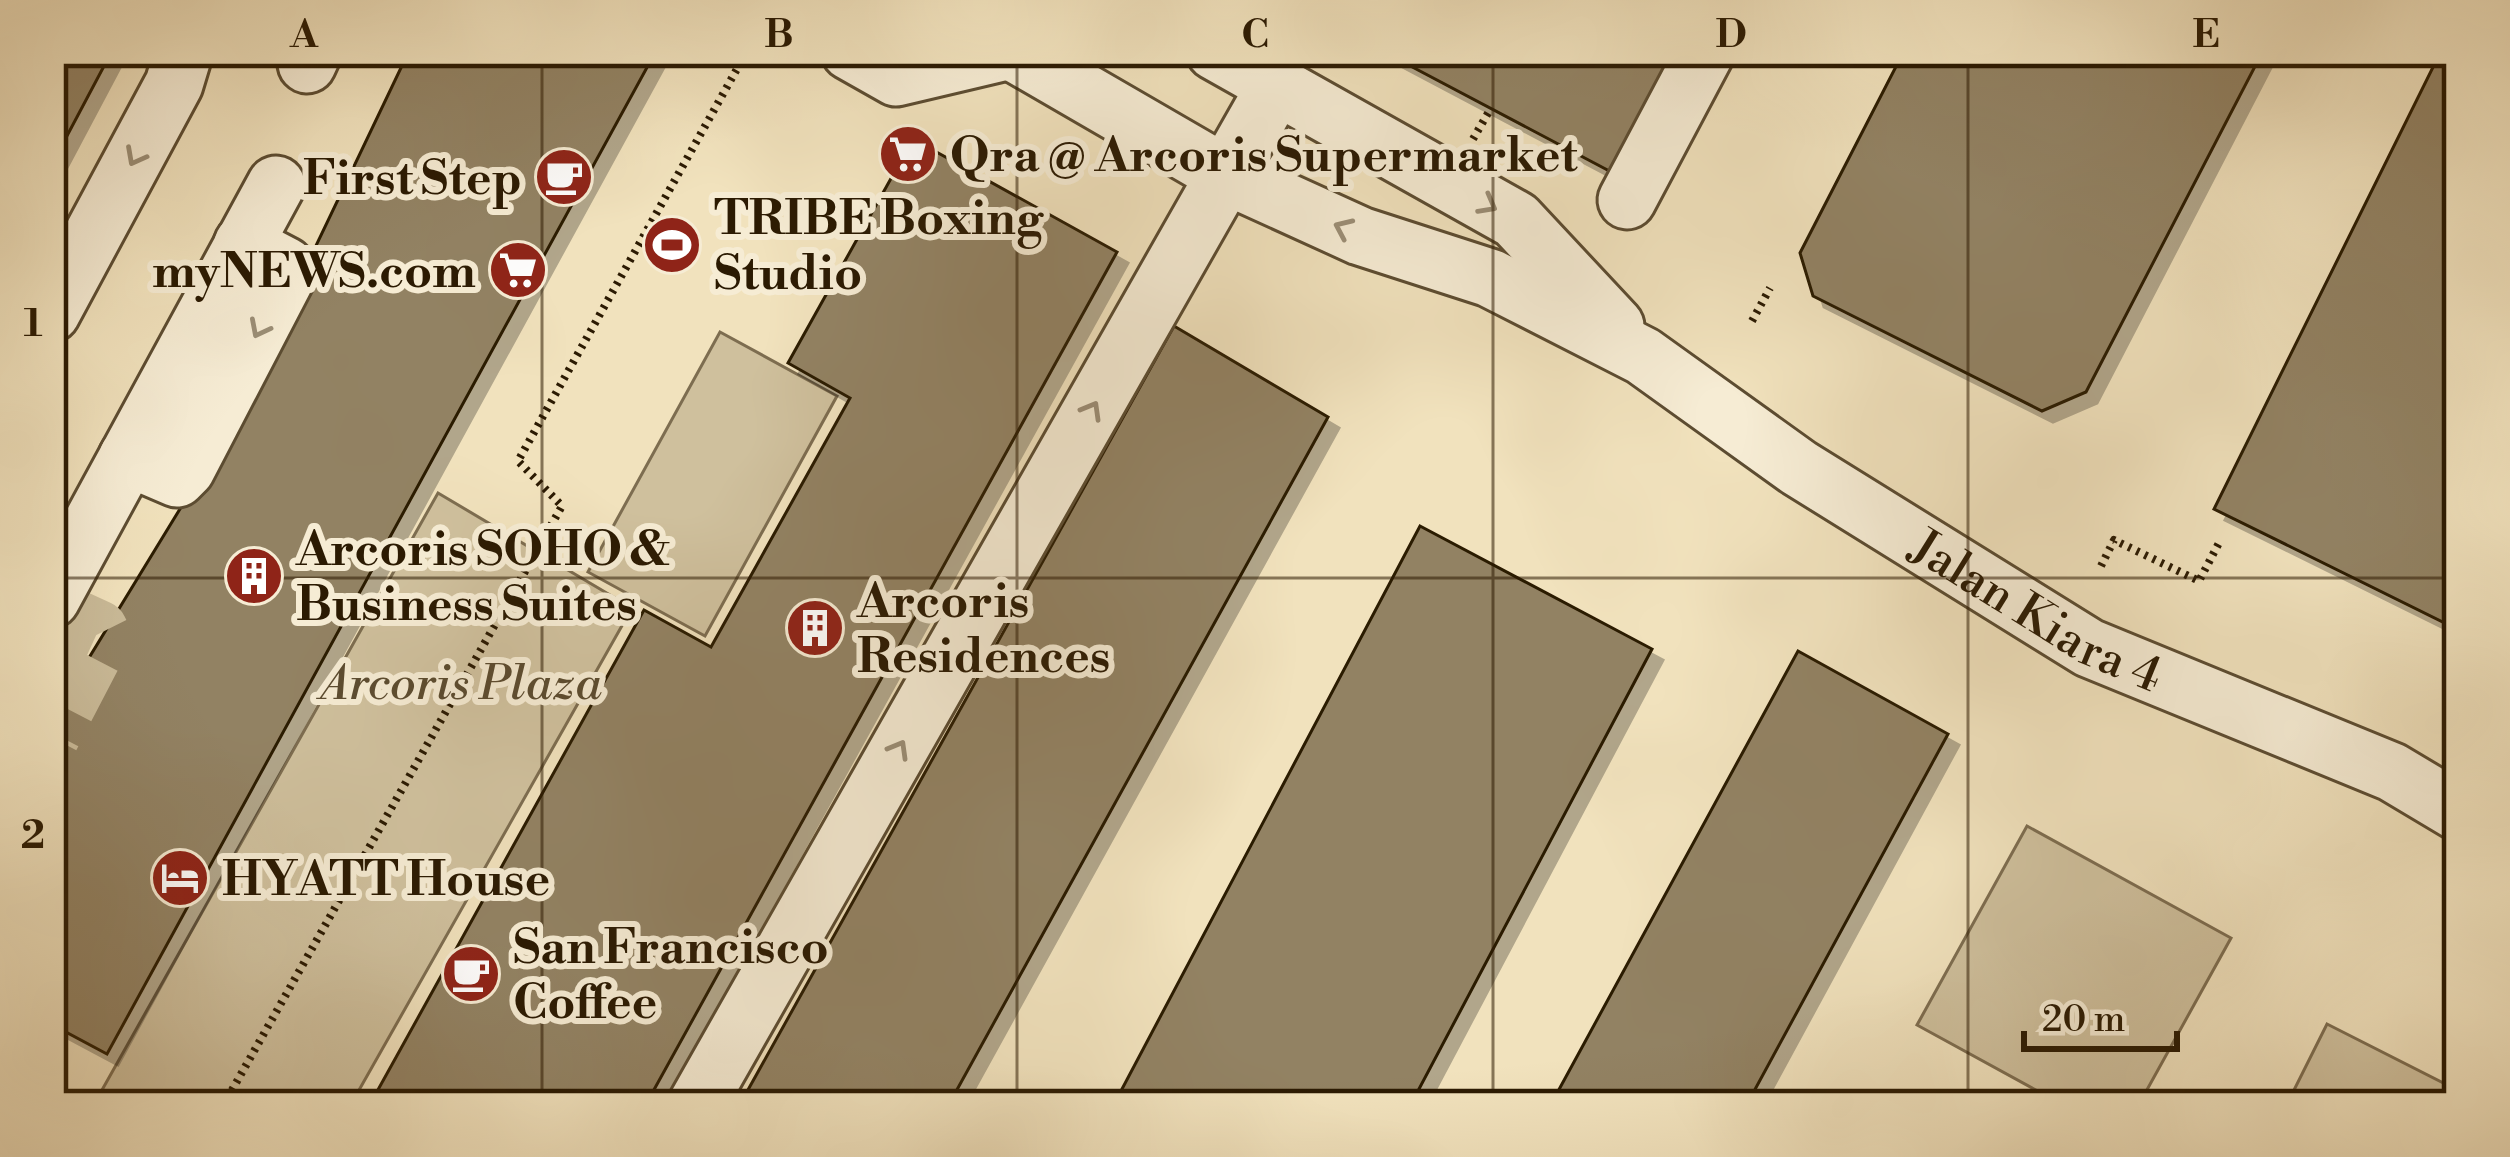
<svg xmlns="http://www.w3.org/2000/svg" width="2510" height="1157" viewBox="0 0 2510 1157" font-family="'Libre Bodoni',serif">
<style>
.green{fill:#cfc09d;stroke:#7d6d50;stroke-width:3}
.building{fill:#928263;stroke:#2b1a02;stroke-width:3;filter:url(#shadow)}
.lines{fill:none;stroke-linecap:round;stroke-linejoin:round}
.minor-tunnel{stroke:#c9ba98;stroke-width:57;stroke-dasharray:57 28;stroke-linecap:butt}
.minor-casing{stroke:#5c4c31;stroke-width:63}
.path{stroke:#2b1a02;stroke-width:8;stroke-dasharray:3 6;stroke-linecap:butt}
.minor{stroke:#f6ecd4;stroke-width:57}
.oneway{stroke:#9b8e76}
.grid{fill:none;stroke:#2b1a02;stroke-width:3;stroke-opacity:0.55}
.labels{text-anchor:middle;stroke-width:12;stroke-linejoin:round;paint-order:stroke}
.poi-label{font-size:48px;font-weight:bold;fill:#2b1a02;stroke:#f6ecd4;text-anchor:start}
.street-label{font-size:48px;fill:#2b1a02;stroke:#f6ecd4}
.park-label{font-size:48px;font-style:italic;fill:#5c4c30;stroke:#f6ecd4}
.neatline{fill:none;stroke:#2b1a02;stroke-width:4.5}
.grid-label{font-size:39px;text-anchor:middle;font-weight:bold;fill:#2b1a02}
</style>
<defs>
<filter id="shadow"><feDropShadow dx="11" dy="11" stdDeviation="0" flood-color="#0004"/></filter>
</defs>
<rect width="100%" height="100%" fill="#f1e2bd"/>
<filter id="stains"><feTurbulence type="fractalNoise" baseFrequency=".00167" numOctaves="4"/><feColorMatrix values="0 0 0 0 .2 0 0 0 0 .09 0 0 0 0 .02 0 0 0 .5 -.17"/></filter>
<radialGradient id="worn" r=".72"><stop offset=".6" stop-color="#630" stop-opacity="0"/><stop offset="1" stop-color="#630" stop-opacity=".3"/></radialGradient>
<g class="green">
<path d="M 720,332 L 837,396 L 705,636 L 588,572 Z"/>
<path d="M 438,493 L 632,608 L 350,1106 L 93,1106 Z"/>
<path d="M 2027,826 L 2231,938 L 2138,1106 L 2065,1106 L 1917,1025 Z"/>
<path d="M 2327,1024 L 2459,1091 L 2459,1106 L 2286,1106 Z"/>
</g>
<g class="building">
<path d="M 51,51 L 112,51 L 51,166 Z"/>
<path d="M 409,51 L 656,51 L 107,1054 L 51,1024 L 51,720 L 227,432 Z"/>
<path d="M 1382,51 L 1683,51 L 1617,175 Z"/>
<path d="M 1904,51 L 2263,51 L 2086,392 L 2042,411 L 1813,296 L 1800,253 Z"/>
<path d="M 2441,51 L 2459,51 L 2459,630 L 2214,509 Z"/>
<path d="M 913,139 L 1117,252 L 645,1106 L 369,1106 L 644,610 L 711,647 L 850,398 L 788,363 Z"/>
<path d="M 1174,326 L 1328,417 L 948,1106 L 739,1106 Z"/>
<path d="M 1420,526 L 1652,649 L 1410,1106 L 1113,1106 Z"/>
<path d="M 1798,651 L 1948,734 L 1746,1106 L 1550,1106 Z"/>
</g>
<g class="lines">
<path class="minor-tunnel" d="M 51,607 L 99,629 L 103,637 L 51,737"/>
<defs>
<g id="minor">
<path d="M 850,51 L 896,77 L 1006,51"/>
<path id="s1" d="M 1012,51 L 1226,175 L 1360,236 L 1490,278 L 1643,356 L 1799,468 L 2089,648 L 2392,772 L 2459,812"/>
<path d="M 1215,51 L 1516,220 L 1615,326"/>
<path d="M 307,64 L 313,51"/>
<path d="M 1627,200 L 1706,51"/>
<path d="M 51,313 L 174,84 L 184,51"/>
<path d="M 128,457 L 177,478 L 186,469 L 286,277 L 285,266 L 243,244"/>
<path d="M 51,599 L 276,185"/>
<path d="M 696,1106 L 1275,88"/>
</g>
</defs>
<use href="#minor" class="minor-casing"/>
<g class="path">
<path d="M 1473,139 L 1491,108"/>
<path d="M 1752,321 L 1770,288"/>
<path d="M 2101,566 L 2114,540 L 2199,581 L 2220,541"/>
<path d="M 223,1106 L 562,506 L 518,461 L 747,51"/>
</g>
<use href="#minor" class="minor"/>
</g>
<defs><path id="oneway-chevron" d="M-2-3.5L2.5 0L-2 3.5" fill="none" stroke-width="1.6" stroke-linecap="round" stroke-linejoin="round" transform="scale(3)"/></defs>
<g class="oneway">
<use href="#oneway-chevron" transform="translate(135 157) rotate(118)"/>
<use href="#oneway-chevron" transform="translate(1488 205) rotate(29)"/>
<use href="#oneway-chevron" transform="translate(1343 228) rotate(-156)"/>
<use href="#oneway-chevron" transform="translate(259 329) rotate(117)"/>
<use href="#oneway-chevron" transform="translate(1092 410) rotate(-60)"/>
<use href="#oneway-chevron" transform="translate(899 749) rotate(-60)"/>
</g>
<path class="grid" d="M 542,51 L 542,1106M 1017,51 L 1017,1106M 1493,51 L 1493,1106M 1968,51 L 1968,1106M 51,578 L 2459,578"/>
<defs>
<symbol id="supermarket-disc" viewBox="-11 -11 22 22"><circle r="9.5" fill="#8f2418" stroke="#f6ecd4"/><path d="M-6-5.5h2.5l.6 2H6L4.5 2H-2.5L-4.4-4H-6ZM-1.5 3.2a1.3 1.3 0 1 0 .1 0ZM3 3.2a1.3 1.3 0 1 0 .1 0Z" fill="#fff"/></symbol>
<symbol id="cafe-disc" viewBox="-11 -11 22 22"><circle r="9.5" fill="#8f2418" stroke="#f6ecd4"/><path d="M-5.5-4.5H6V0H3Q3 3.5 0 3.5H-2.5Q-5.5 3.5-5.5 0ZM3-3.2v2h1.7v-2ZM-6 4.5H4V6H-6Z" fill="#fff"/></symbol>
<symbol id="stadium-disc" viewBox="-11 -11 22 22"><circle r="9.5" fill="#8f2418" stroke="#f6ecd4"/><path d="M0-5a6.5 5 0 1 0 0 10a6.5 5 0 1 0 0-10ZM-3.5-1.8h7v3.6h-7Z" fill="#fff"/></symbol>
<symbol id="building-disc" viewBox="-11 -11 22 22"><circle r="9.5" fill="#8f2418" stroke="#f6ecd4"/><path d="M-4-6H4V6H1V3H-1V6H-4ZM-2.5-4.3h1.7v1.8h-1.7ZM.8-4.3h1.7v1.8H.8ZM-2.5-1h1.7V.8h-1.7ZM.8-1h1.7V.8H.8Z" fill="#fff"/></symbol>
<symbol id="hotel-disc" viewBox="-11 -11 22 22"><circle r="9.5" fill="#8f2418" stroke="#f6ecd4"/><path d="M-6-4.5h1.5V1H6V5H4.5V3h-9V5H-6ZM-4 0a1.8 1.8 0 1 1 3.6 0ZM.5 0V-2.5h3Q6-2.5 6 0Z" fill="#fff"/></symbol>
</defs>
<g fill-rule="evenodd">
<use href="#supermarket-disc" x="875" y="121" width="66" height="66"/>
<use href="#cafe-disc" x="531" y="144" width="66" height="66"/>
<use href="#stadium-disc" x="639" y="212" width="66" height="66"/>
<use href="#supermarket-disc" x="485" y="237" width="66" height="66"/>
<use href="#building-disc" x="221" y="543" width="66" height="66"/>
<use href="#building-disc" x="782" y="595" width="66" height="66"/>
<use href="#hotel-disc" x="147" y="845" width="66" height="66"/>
<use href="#cafe-disc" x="438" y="941" width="66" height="66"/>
</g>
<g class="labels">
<g class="poi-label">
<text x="950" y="171">Qra @ Arcoris Supermarket</text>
<text x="522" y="194" text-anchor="end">First Step</text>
<text x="714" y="234">TRIBE Boxing<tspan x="714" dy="55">Studio</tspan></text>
<text x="476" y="287" text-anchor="end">myNEWS.com</text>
<text x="296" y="565">Arcoris SOHO &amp;<tspan x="296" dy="55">Business Suites</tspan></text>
<text x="857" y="617">Arcoris<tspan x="857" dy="55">Residences</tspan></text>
<text x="222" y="895">HYATT House</text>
<text x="513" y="963">San Francisco<tspan x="513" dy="55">Coffee</tspan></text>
</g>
<g class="street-label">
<text dy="17" stroke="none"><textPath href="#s1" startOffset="1173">Jalan Kiara 4</textPath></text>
</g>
<g class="park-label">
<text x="461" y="699">Arcoris Plaza</text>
</g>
</g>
<rect width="2510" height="1157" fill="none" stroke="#f1e2bd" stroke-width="132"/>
<path d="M2024 1031v18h153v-18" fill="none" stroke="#2b1a02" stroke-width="6"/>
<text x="2042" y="1031" font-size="36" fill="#2b1a02" stroke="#f6ecd4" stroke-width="9" paint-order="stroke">20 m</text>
<rect x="66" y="66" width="2378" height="1025" class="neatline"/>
<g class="grid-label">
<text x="304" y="47">A</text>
<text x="779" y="47">B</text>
<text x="1255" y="47">C</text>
<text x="1731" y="47">D</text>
<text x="2206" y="47">E</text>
<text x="33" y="336">1</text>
<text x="33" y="848">2</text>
</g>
<rect width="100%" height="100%" filter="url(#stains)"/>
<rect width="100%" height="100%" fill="url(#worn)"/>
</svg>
